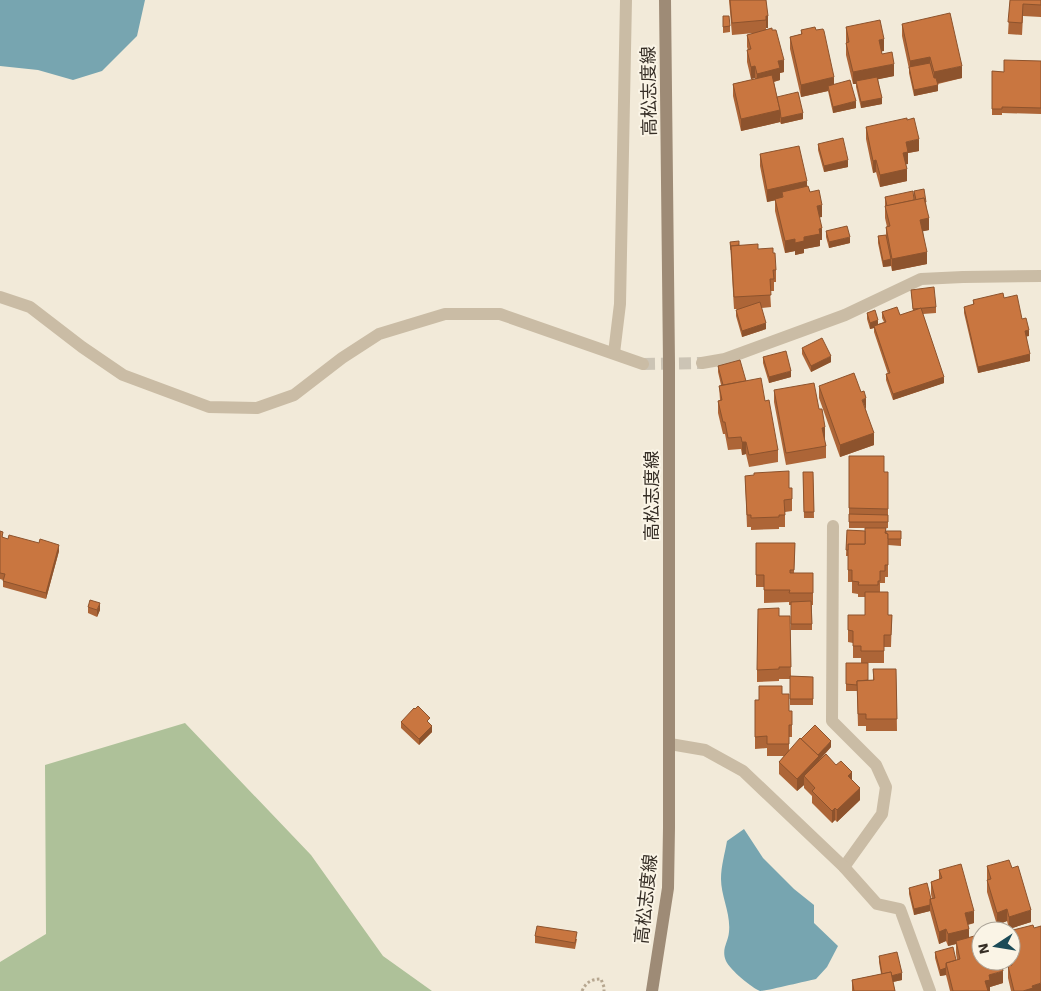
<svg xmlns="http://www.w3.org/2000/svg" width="1041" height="991" viewBox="0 0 1041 991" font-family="'Work Sans','Noto Sans JP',sans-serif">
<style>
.green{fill:#aec199}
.water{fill:#77a5b0}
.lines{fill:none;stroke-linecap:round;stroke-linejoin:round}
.minor-tunnel{stroke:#ccc4b5;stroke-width:12;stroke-dasharray:12 6;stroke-linecap:butt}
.path{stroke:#b6a68f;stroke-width:3;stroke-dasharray:2.5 2.5;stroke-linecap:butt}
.minor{stroke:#cabca5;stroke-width:12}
.secondary{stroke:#9e8b76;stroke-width:12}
.wall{fill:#ad6537}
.shaded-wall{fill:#8d532d}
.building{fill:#c97640;stroke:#8d532d}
.labels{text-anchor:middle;stroke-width:4;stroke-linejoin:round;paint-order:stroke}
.street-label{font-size:18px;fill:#362e26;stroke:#faf4e6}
</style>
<rect width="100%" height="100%" fill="#f2ead9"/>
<path class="green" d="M 185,723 L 311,855 L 383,956 L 432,991 L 0,991 L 0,962 L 46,934 L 45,765 Z"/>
<g class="water">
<path d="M 0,0 L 145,0 L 137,36 L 102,71 L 73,80 L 38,70 L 0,66 Z"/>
<path d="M 744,829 L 763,858 L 794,889 L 814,905 L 814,923 L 838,946 L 827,967 L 816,979 C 806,981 766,991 760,991 C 752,988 730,970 726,961 C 721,949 728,943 729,932 C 731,914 721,896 721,879 C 721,866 725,853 727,841 Z"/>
</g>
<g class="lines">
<path class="minor-tunnel" d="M 643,364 L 702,363"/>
<path class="path" d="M 582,991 C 586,982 592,979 601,979 L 604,987 L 604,991"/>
<g class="minor">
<path d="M 0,297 L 30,307 L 82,347 L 123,375 L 209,407 L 257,408 L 294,395 L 342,358 L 379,334 L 445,314 L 500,314 L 643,364"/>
<path d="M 614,353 L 620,304 L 626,0"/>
<path d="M 702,363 L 725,359 L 845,315 L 921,279 L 963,277 L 1041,276"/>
<path d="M 833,526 L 832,721 L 876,765 L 886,787 L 882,814 L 844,867"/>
<path d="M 670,744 L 705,750 L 743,771 L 844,867 L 877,904 L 900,909 L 930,991"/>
</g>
<path class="secondary" d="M 652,991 L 668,888 L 669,828 L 669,363 L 665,0"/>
</g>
<g class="wall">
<path d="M 729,0 L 766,0 L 768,28 L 766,28 L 766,30 L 784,72 L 780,73 L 780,80 L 774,82 L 777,97 L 803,119 L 781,124 L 780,122 L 741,131 L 733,96 L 733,84 L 755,79 L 755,78 L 751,79 L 747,62 L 747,50 L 748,50 L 747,47 L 747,35 L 754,33 L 732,35 Z"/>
<path d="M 1010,0 L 1041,0 L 1041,17 L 1023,16 L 1022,35 L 1008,34 Z"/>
<path d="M 723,16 L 730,26 L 730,32 L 723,33 Z"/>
<path d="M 902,24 L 962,78 L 938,84 L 938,91 L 914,96 L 909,73 L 909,69 L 902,36 Z"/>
<path d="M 846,27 L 884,51 L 881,51 L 882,54 L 894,76 L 878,79 L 882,104 L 861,108 L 856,87 L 856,84 L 853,84 L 846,55 Z"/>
<path d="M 801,30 L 834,84 L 856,108 L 833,113 L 828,91 L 801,97 L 790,49 L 790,37 L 801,34 Z"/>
<path d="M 1041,61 L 1041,114 L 1002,113 L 1002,115 L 992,115 L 992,71 L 1004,72 Z"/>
<path d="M 866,127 L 919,151 L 908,153 L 908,164 L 906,164 L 907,181 L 880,187 L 876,172 L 873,173 L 866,139 Z"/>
<path d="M 818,144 L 848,167 L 824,172 L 818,150 Z"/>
<path d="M 760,154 L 807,186 L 822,217 L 819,217 L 822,240 L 820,240 L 820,246 L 804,249 L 804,253 L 795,255 L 795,251 L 785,253 L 775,211 L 775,200 L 767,202 L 760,166 Z"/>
<path d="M 914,191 L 926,202 L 929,230 L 923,231 L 927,264 L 892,271 L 891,266 L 883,267 L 878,243 L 878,236 L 886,235 L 886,227 L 887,227 L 885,218 L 885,197 L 914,200 Z"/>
<path d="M 826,231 L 850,243 L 829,248 L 826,237 Z"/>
<path d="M 730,242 L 739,245 L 773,253 L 776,270 L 776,282 L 774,282 L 774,291 L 770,291 L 771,307 L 761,308 L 766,329 L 742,337 L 736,316 L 736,310 L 741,309 L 734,309 Z"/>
<path d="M 911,290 L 936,307 L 936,313 L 923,314 L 944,383 L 893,400 L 886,380 L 886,374 L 888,374 L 874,332 L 874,328 L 870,329 L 867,319 L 867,313 L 878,324 L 884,322 L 882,318 L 882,312 L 900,315 L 913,311 Z"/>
<path d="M 1004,298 L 1022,319 L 1029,336 L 1026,336 L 1030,361 L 978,373 L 964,313 L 964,307 L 973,305 L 973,300 Z"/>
<path d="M 802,348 L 831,362 L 811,372 L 802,354 Z"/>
<path d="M 763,357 L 791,377 L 769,383 L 763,363 Z"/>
<path d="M 718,366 L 746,381 L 765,401 L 778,450 L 778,462 L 749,467 L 746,454 L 742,455 L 741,449 L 728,450 L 725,434 L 723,434 L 718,413 L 718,401 L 720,400 L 719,386 L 721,385 L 718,372 Z"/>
<path d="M 819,386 L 866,410 L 874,445 L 840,457 L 819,398 Z"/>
<path d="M 774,390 L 819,409 L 825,439 L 824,439 L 826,446 L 826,458 L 786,465 L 774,402 Z"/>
<path d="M 849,456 L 884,472 L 888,472 L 888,528 L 886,528 L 886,531 L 901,531 L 901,546 L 888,545 L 888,577 L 885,577 L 885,583 L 880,583 L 880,592 L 888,615 L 892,615 L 891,647 L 884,647 L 884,663 L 868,663 L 868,680 L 873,680 L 873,669 L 896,669 L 897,731 L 866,731 L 866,726 L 858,726 L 857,691 L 846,691 L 846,663 L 861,663 L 861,658 L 853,658 L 853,643 L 848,642 L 848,615 L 865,615 L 865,597 L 858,597 L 858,594 L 852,593 L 852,582 L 848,582 L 848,556 L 846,556 L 847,530 L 865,531 L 865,528 L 849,528 Z"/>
<path d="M 803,472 L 813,472 L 814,518 L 804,518 Z"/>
<path d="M 745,476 L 789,488 L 792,499 L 792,511 L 785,512 L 785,527 L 779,527 L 779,529 L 751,530 L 751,527 L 747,527 Z"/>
<path d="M 0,531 L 3,538 L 59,551 L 46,599 L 3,587 L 3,580 L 0,579 Z"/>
<path d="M 756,543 L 795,543 L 794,573 L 813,573 L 813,605 L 812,605 L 812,630 L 791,630 L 791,605 L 789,605 L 789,602 L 764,603 L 764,587 L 756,587 Z"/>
<path d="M 88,607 L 100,610 L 97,617 L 88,613 Z"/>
<path d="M 779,616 L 790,616 L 791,676 L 813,677 L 813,705 L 790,705 L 790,679 L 779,679 L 779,681 L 757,682 L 757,670 Z"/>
<path d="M 782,694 L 789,711 L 792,711 L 792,737 L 789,737 L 789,750 L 831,747 L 819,761 L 836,765 L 852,780 L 860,800 L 837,822 L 835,820 L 832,823 L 812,803 L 812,796 L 804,788 L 804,785 L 797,791 L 779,774 L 779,762 L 784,756 L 767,756 L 767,748 L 755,749 L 755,700 L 759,700 Z"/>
<path d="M 401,722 L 430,724 L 432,732 L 419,745 L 401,728 Z"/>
<path d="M 987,866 L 1012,868 L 1031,922 L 1009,929 L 1007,921 L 997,925 L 987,892 Z"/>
<path d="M 939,870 L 974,923 L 968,925 L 969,938 L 981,961 L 1003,983 L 990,987 L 990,991 L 950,991 L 946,975 L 940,976 L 935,958 L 935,952 L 956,960 L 957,960 L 956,953 L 956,944 L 948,946 L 946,941 L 939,944 L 930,911 L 914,915 L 909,894 L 909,888 L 932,899 L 931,894 L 931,882 L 939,879 Z"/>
<path d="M 1013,930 L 1041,991 L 1011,991 L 1008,978 L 1008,966 L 1009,965 L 1008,961 L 1011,961 L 1015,950 L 1013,942 Z"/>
<path d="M 535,936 L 577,939 L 575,949 L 535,943 Z"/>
<path d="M 879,956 L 902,980 L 893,982 L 895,991 L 852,991 L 852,980 L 881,974 L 879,962 Z"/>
</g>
<g class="shaded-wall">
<rect x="766" y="16" width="2" height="12"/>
<path d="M 884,39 L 884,51 L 879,52 L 879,40 Z"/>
<path d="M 930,57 L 930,69 L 910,73 L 910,61 Z"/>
<path d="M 784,60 L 784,72 L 780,73 L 780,80 L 757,86 L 757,74 L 778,61 Z"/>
<path d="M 894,64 L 894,76 L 856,84 L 856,81 L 856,84 L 853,84 L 853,72 Z"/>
<path d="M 755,66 L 755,78 L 751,79 L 751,67 Z"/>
<path d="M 962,66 L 962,78 L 934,84 L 934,72 Z"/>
<path d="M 834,77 L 834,89 L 828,86 L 828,91 L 801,97 L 801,85 Z"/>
<path d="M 938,85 L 938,91 L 914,96 L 914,90 Z"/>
<path d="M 882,98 L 882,104 L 861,108 L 861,102 Z"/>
<path d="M 856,101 L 856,108 L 833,113 L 833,107 Z"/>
<path d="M 780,110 L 780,122 L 741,131 L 741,119 Z"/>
<path d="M 803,113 L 803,119 L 781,124 L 781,118 Z"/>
<path d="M 919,139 L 919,151 L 908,153 L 908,164 L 903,165 L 903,153 L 906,142 Z"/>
<path d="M 848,160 L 848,167 L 824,172 L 824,166 Z"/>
<path d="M 876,160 L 876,172 L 873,173 L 873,161 Z"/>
<path d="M 907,169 L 907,181 L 880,187 L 880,175 Z"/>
<path d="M 807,181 L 807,193 L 782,192 L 782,199 L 767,202 L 767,190 Z"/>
<path d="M 822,205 L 822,217 L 817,218 L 817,206 Z"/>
<path d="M 929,218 L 929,230 L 920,232 L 920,220 Z"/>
<path d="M 822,228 L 822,240 L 820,240 L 820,246 L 804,249 L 804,253 L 795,255 L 795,243 L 819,229 Z"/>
<path d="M 850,237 L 850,243 L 829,248 L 829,242 Z"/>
<path d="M 795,239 L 795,251 L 785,253 L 785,241 Z"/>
<path d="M 927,252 L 927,264 L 892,271 L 892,259 Z"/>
<path d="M 891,259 L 891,266 L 883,267 L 883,261 Z"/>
<path d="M 878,320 L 878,327 L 874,326 L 874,328 L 870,329 L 870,323 Z"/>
<path d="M 766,323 L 766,329 L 742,337 L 742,331 Z"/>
<path d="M 1029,330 L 1029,336 L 1025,337 L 1025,331 Z"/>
<path d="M 1030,354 L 1030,361 L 978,373 L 978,367 Z"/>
<path d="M 831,356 L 831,362 L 811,372 L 811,366 Z"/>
<path d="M 791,371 L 791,377 L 769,383 L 769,377 Z"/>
<path d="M 944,377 L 944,383 L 893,400 L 893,394 Z"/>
<path d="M 866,398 L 866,410 L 862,400 Z"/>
<path d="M 825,427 L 825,439 L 822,440 L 822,428 Z"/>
<path d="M 874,433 L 874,445 L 840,457 L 840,445 Z"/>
<path d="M 742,442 L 746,442 L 746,454 L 742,455 Z"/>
<path d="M 59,545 L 59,551 L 46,599 L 46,593 Z"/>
<path d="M 100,603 L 100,610 L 97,617 L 97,610 Z"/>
<path d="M 432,726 L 432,732 L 419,745 L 419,739 Z"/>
<path d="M 831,741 L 831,747 L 819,760 L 819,768 L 804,776 L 804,785 L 797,791 L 797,779 L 817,756 Z"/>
<path d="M 852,772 L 852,784 L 848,776 Z"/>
<path d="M 860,788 L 860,800 L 837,822 L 837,810 Z"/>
<path d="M 835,808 L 835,820 L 832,823 L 832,811 Z"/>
<path d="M 930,905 L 930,911 L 914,915 L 914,909 Z"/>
<path d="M 1007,909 L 1007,921 L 997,925 L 997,913 Z"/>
<path d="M 1031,910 L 1031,922 L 1009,929 L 1009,917 Z"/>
<path d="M 974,911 L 974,923 L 965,925 L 965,913 Z"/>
<path d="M 946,929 L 946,941 L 939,944 L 939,932 Z"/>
<path d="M 969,929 L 969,941 L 956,941 L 956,944 L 948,946 L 948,934 Z"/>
<path d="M 946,968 L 946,975 L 940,976 L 940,970 Z"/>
<path d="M 1003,971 L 1003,983 L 990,987 L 990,991 L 985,991 L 985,981 L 989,975 Z"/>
<path d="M 902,973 L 902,980 L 883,984 L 883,978 Z"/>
<path d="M 1041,983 L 1041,991 L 1023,991 L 1032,986 Z"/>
</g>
<g class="building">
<path d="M 730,0 L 766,0 L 768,16 L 766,16 L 766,20 L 732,23 Z"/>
<path d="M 1010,0 L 1041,0 L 1041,5 L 1023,4 L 1022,23 L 1008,22 Z"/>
<path d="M 950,13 L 962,66 L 934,72 L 930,57 L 910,61 L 902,24 Z"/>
<path d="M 723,16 L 729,16 L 730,26 L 723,27 Z"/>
<path d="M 880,20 L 884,39 L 879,40 L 882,54 L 892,52 L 894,64 L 853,72 L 846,43 L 849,42 L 846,27 Z"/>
<path d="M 815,27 L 816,30 L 823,29 L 824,31 L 834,77 L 801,85 L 790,37 L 802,34 L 801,30 Z"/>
<path d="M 772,28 L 772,30 L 776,30 L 784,60 L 778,61 L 780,68 L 757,74 L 755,66 L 751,67 L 747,50 L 751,49 L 747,35 Z"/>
<path d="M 1004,60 L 1041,61 L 1041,108 L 1002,107 L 1002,109 L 992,109 L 992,71 L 1004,72 Z"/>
<path d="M 930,63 L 934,78 L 936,78 L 938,85 L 914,90 L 909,67 Z"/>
<path d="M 772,75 L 780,110 L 741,119 L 733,84 Z"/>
<path d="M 877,77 L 882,98 L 861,102 L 856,81 Z"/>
<path d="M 850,80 L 856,101 L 833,107 L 828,86 Z"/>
<path d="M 798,92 L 803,113 L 781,118 L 780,110 L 777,97 Z"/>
<path d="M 907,118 L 907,120 L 914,118 L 919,139 L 906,142 L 908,152 L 903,153 L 907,169 L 880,175 L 876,160 L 873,161 L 866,127 Z"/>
<path d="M 843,138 L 848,160 L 824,166 L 818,144 Z"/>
<path d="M 799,146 L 807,181 L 767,190 L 760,154 Z"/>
<path d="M 808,186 L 810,192 L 819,190 L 822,205 L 817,206 L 822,228 L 819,229 L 820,234 L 804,237 L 804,241 L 795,243 L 795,239 L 785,241 L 775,199 L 783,197 L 782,192 Z"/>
<path d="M 924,189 L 926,202 L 925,202 L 924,198 L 916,200 L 914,191 Z"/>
<path d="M 913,191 L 914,200 L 887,206 L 885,197 Z"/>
<path d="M 924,198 L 929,218 L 920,220 L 927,252 L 892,259 L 886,227 L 890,226 L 885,206 Z"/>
<path d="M 847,226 L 850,237 L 829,242 L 826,231 Z"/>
<path d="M 886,235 L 891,259 L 883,261 L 878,236 Z"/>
<path d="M 739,241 L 739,245 L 731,246 L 732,249 L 731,250 L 730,242 Z"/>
<path d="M 758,244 L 758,249 L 773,248 L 773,253 L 775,253 L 776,270 L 773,270 L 774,279 L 770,279 L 771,295 L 734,297 L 731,246 Z"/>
<path d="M 934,287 L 936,307 L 913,309 L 911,290 Z"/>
<path d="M 1003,293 L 1004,298 L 1017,295 L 1022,319 L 1026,318 L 1029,330 L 1025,331 L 1030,354 L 978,367 L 964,307 L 974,304 L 973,300 Z"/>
<path d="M 760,302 L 766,323 L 742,331 L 736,310 Z"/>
<path d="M 897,307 L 900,315 L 921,308 L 944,377 L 893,394 L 886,374 L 890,373 L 874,326 L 886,322 L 882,312 Z"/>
<path d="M 875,310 L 878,320 L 870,323 L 867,313 Z"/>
<path d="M 822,338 L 831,356 L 811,366 L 802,348 Z"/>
<path d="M 786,351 L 791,371 L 769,377 L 763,357 Z"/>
<path d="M 740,360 L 746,381 L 723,385 L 718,366 Z"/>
<path d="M 854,373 L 861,392 L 864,391 L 866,398 L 862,400 L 874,433 L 840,445 L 819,386 Z"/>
<path d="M 761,378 L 765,401 L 769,400 L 778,450 L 749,455 L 746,442 L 742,442 L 741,437 L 728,438 L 725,422 L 723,422 L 718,401 L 722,400 L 719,386 Z"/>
<path d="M 814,383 L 819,409 L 822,409 L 825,427 L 822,428 L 826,446 L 786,453 L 774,390 Z"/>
<path d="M 849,456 L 884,456 L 884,472 L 888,472 L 888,509 L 849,508 Z"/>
<path d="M 789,471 L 789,488 L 792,488 L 792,499 L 784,500 L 785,515 L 779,515 L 779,517 L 751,518 L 751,515 L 747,515 L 745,476 L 754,475 L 754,473 Z"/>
<path d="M 803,472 L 813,472 L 814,512 L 804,512 Z"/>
<path d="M 849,514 L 888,515 L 888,522 L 849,522 Z"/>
<path d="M 865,528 L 886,528 L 885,533 L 888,534 L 888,565 L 885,565 L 885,571 L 880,571 L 880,581 L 878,581 L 878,585 L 858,585 L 859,582 L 852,581 L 852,570 L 848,570 L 848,544 L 865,544 Z"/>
<path d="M 847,530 L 865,531 L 865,544 L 848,544 L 848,550 L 846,550 Z"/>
<path d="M 0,531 L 3,532 L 2,537 L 8,539 L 9,535 L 39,543 L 40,539 L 59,545 L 46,593 L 3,581 L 5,574 L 0,573 Z"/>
<path d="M 886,531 L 901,531 L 901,539 L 888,539 L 888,534 L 886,533 Z"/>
<path d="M 756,543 L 795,543 L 794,570 L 790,570 L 790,573 L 813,573 L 813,593 L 789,593 L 790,590 L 764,590 L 764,575 L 756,575 Z"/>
<path d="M 865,592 L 888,592 L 888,615 L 892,615 L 891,635 L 884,635 L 884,651 L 861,651 L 861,646 L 853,646 L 853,631 L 848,630 L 848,615 L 865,615 Z"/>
<path d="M 90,600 L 100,603 L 97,610 L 88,607 Z"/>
<path d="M 811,601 L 812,624 L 791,624 L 791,602 Z"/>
<path d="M 779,608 L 779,616 L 790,616 L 791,667 L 779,667 L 779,669 L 757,670 L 758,609 Z"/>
<path d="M 846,663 L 868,663 L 868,680 L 857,681 L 857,685 L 846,684 Z"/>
<path d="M 873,669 L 896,669 L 897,719 L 866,719 L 866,714 L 858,714 L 857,681 L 874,680 Z"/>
<path d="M 790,676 L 813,677 L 813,699 L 790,699 Z"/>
<path d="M 759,686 L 782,686 L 782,694 L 789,694 L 789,711 L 792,711 L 792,725 L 789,725 L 789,744 L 767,744 L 767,736 L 755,737 L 755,700 L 759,700 Z"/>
<path d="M 418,706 L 430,718 L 427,721 L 432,726 L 419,739 L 401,722 L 414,708 L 415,709 Z"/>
<path d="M 815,725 L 831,741 L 818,755 L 801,739 Z"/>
<path d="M 800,738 L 819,756 L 797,779 L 779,762 Z"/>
<path d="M 826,754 L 836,765 L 841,761 L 852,772 L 848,776 L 860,788 L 837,810 L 835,808 L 832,811 L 812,791 L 815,788 L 804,776 Z"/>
<path d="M 1009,860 L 1012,868 L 1018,866 L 1031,910 L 1009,917 L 1007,909 L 997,913 L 987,880 L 991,879 L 987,866 Z"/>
<path d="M 961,864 L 974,911 L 965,913 L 969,929 L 948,934 L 946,929 L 939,932 L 930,899 L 935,898 L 931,882 L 942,878 L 939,870 Z"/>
<path d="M 927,883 L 931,899 L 930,899 L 930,905 L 914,909 L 909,888 Z"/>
<path d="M 1033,925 L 1034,928 L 1041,926 L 1041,983 L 1032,986 L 1033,988 L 1023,991 L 1014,991 L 1008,966 L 1012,965 L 1011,961 L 1011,951 L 1018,949 L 1013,930 Z"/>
<path d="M 537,926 L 577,932 L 575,943 L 535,936 Z"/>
<path d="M 978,935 L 981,946 L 981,961 L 1001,961 L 1003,971 L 989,975 L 990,980 L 985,981 L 988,991 L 953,991 L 946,963 L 960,959 L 956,941 Z"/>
<path d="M 953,947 L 956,960 L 946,963 L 946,968 L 940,970 L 935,952 Z"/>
<path d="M 897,952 L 902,973 L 891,976 L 891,972 L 882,974 L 879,956 Z"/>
<path d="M 891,972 L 895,991 L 854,991 L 852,980 Z"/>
</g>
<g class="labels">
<g class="street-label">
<text transform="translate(649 91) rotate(-91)" y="6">高松志度線</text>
<text transform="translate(652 496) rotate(-90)" y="6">高松志度線</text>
<text transform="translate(646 899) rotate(-84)" y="6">高松志度線</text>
</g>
</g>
<g transform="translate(996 946) rotate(258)"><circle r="24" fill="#faf4e6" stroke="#aca599"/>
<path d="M0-4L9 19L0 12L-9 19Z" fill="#1b4b58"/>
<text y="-8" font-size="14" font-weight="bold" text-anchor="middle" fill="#362e26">N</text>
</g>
</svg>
